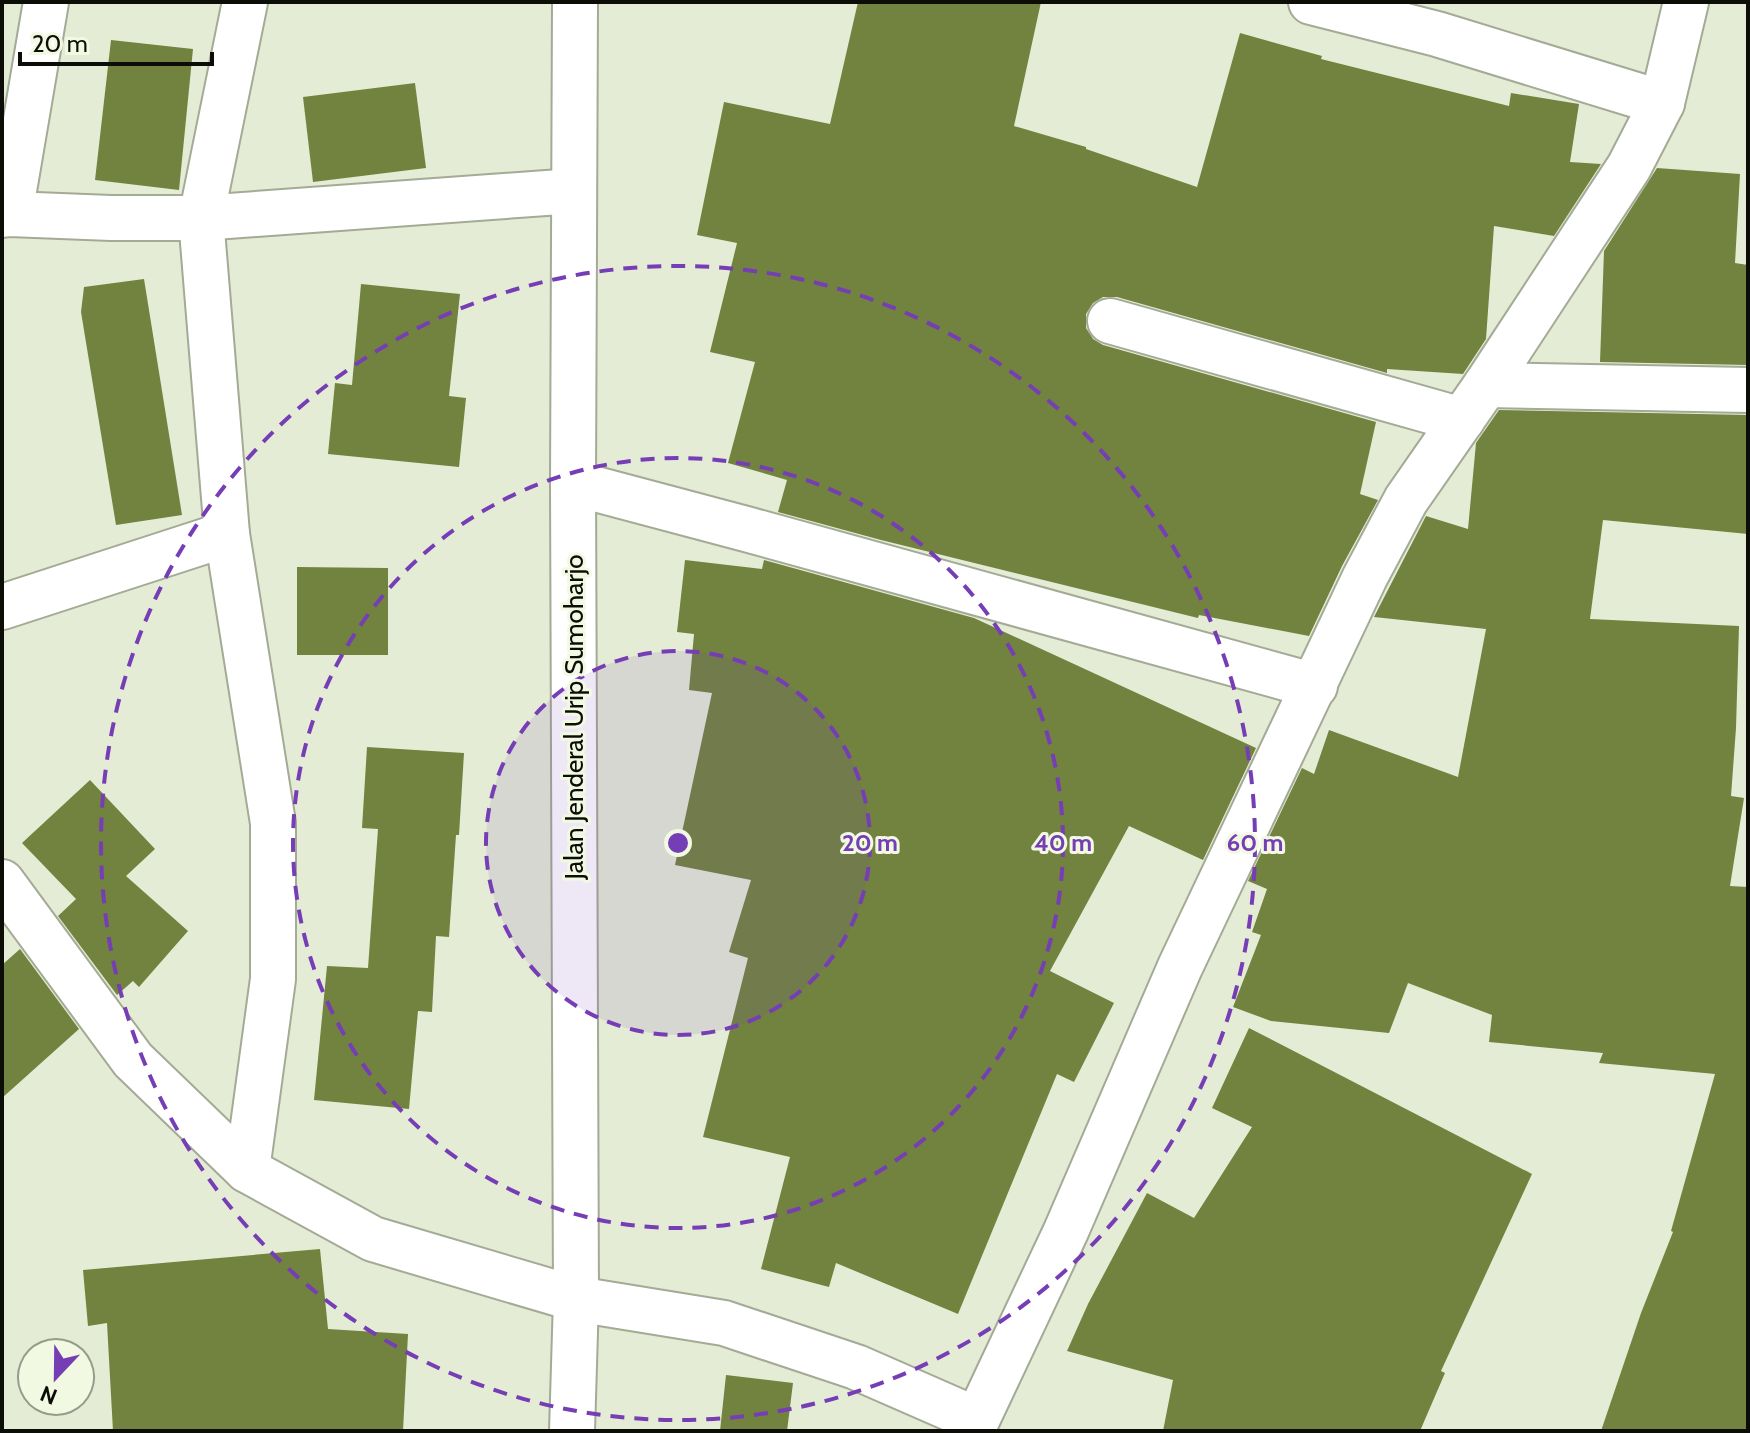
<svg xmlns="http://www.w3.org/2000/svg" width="1750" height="1433" viewBox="0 0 1750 1433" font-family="Cabin,sans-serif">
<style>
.building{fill:#71833e}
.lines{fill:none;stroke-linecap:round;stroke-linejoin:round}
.minor-casing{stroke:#a3aa95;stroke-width:48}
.highway-casing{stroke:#a3aa95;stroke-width:48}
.minor{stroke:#fff;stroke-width:44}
.highway{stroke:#fff;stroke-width:44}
.ring{fill:none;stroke:#763eb5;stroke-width:4;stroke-dasharray:14 10}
.labels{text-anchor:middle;stroke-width:6;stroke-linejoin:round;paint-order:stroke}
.street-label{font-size:26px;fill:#0b0d06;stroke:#f2f9e3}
.centre{fill:#763eb5;stroke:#f2f9e3;stroke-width:4}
.ring-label{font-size:24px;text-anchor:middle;font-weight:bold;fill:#763eb5;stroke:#f2f9e3;stroke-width:6;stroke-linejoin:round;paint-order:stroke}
</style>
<rect width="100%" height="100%" fill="#e5ecd6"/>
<g class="building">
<path d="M 858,2 L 1041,2 L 1014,126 L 1086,147 L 1086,149 L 1197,187 L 1240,33 L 1322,56 L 1321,59 L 1509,106 L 1511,93 L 1579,104 L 1570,162 L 1601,164 L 1554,236 L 1494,226 L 1486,339 L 1463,374 L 1387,369 L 1387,373 L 1117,297 L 1103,297 L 1093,303 L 1086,314 L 1086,328 L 1093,339 L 1103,345 L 1376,422 L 1360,494 L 1378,500 L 1342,566 L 1309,636 L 1199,615 L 1198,618 L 881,540 L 778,512 L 787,480 L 728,463 L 755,362 L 710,352 L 737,243 L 697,235 L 724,102 L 830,124 Z"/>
<path d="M 111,40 L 193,49 L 179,190 L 95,180 Z"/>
<path d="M 415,83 L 426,168 L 313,182 L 303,97 Z"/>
<path d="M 1657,168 L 1740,174 L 1735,263 L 1748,265 L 1748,365 L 1600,362 L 1604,251 Z"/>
<path d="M 144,279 L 182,515 L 116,525 L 81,312 L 84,287 Z"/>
<path d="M 361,284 L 460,294 L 449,396 L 466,398 L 459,467 L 328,454 L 335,383 L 352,385 Z"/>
<path d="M 1499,410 L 1748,415 L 1748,534 L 1603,520 L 1590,619 L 1739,626 L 1736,728 L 1731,796 L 1744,798 L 1730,886 L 1748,887 L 1748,1431 L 1601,1431 L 1641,1313 L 1673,1232 L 1671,1231 L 1715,1074 L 1599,1063 L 1603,1053 L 1489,1042 L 1492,1015 L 1408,983 L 1389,1033 L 1271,1021 L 1233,1007 L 1261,935 L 1252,932 L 1267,889 L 1248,881 L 1302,768 L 1314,774 L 1329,730 L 1458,777 L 1486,629 L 1374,617 L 1426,516 L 1468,529 L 1476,443 Z"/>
<path d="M 685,560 L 762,569 L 764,560 L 974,618 L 1256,748 L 1203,860 L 1129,826 L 1050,971 L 1114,1003 L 1074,1082 L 1057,1074 L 958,1314 L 836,1263 L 829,1287 L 761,1269 L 790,1157 L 703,1137 L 748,958 L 729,952 L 751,880 L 675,865 L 712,693 L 689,690 L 694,634 L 677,632 Z"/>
<path d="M 297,567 L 388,568 L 388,655 L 297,655 Z"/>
<path d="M 367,747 L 464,753 L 459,835 L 456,835 L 449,937 L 436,936 L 432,1012 L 418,1011 L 409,1109 L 314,1100 L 327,966 L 368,968 L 378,829 L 362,828 Z"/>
<path d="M 90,780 L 155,849 L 126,876 L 188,931 L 139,987 L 133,981 L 117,995 L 58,916 L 76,899 L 22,843 Z"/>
<path d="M 20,949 L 79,1029 L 2,1098 L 2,965 Z"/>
<path d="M 1249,1028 L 1532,1174 L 1441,1371 L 1445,1373 L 1420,1431 L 1163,1431 L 1173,1380 L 1067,1351 L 1088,1304 L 1147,1193 L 1194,1218 L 1252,1127 L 1212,1108 Z"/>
<path d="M 320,1249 L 328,1329 L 408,1334 L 403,1431 L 113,1431 L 107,1323 L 88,1326 L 83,1270 Z"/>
<path d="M 726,1375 L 793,1383 L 787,1431 L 720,1431 Z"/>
</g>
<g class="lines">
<defs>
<g id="minor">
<path d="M 245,2 L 201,218 L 227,534 L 273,823 L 273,979 L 247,1170"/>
<path d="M 1311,2 L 1437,34 L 1662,103"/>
<path d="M 10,214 L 46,2"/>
<path d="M 2,215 L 10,214 L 111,218 L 201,218 L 574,191"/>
<path d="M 1110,321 L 1462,420"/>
<path d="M 1486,385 L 1748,390"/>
<path d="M 573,483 L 746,529 L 1315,686"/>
<path d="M 2,607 L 227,534"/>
<path d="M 2,882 L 133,1060 L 247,1170 L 373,1239 L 576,1299 L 724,1323 L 856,1367 L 977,1420 L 1066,1231 L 1180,967 L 1365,577 L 1406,500 L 1486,385 L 1629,167 L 1662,103 L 1686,2"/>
</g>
<path id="highway" d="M 572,1431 L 576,1299 L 573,483 L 575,2"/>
</defs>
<use href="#minor" class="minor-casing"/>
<use href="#highway" class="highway-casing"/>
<use href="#minor" class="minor"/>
<use href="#highway" class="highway"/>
</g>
<circle cx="678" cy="843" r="192" fill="#763eb5" fill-opacity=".12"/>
<g class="ring">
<circle cx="678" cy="843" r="192"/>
<circle cx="678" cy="843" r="385"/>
<circle cx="678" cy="843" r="577"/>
</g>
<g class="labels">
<g class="street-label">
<text transform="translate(574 717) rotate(-90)" y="9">Jalan Jenderal Urip Sumoharjo</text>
</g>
</g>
<circle cx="678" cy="843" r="12" class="centre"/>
<g class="ring-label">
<text x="870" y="851">20 m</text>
<text x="1063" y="851">40 m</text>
<text x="1255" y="851">60 m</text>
</g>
<rect width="1750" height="1433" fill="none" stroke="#0b0d06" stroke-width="8"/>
<g transform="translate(56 1377) rotate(202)"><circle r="38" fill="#f2f9e3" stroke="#969b8b" stroke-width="2"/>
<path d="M0-6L14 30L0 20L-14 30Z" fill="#763eb5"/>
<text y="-12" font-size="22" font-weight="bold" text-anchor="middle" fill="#0b0d06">N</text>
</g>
<path d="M20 52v12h192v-12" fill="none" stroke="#0b0d06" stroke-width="4"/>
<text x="32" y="52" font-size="24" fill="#0b0d06" stroke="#f2f9e3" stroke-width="6" paint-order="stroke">20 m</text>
</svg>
